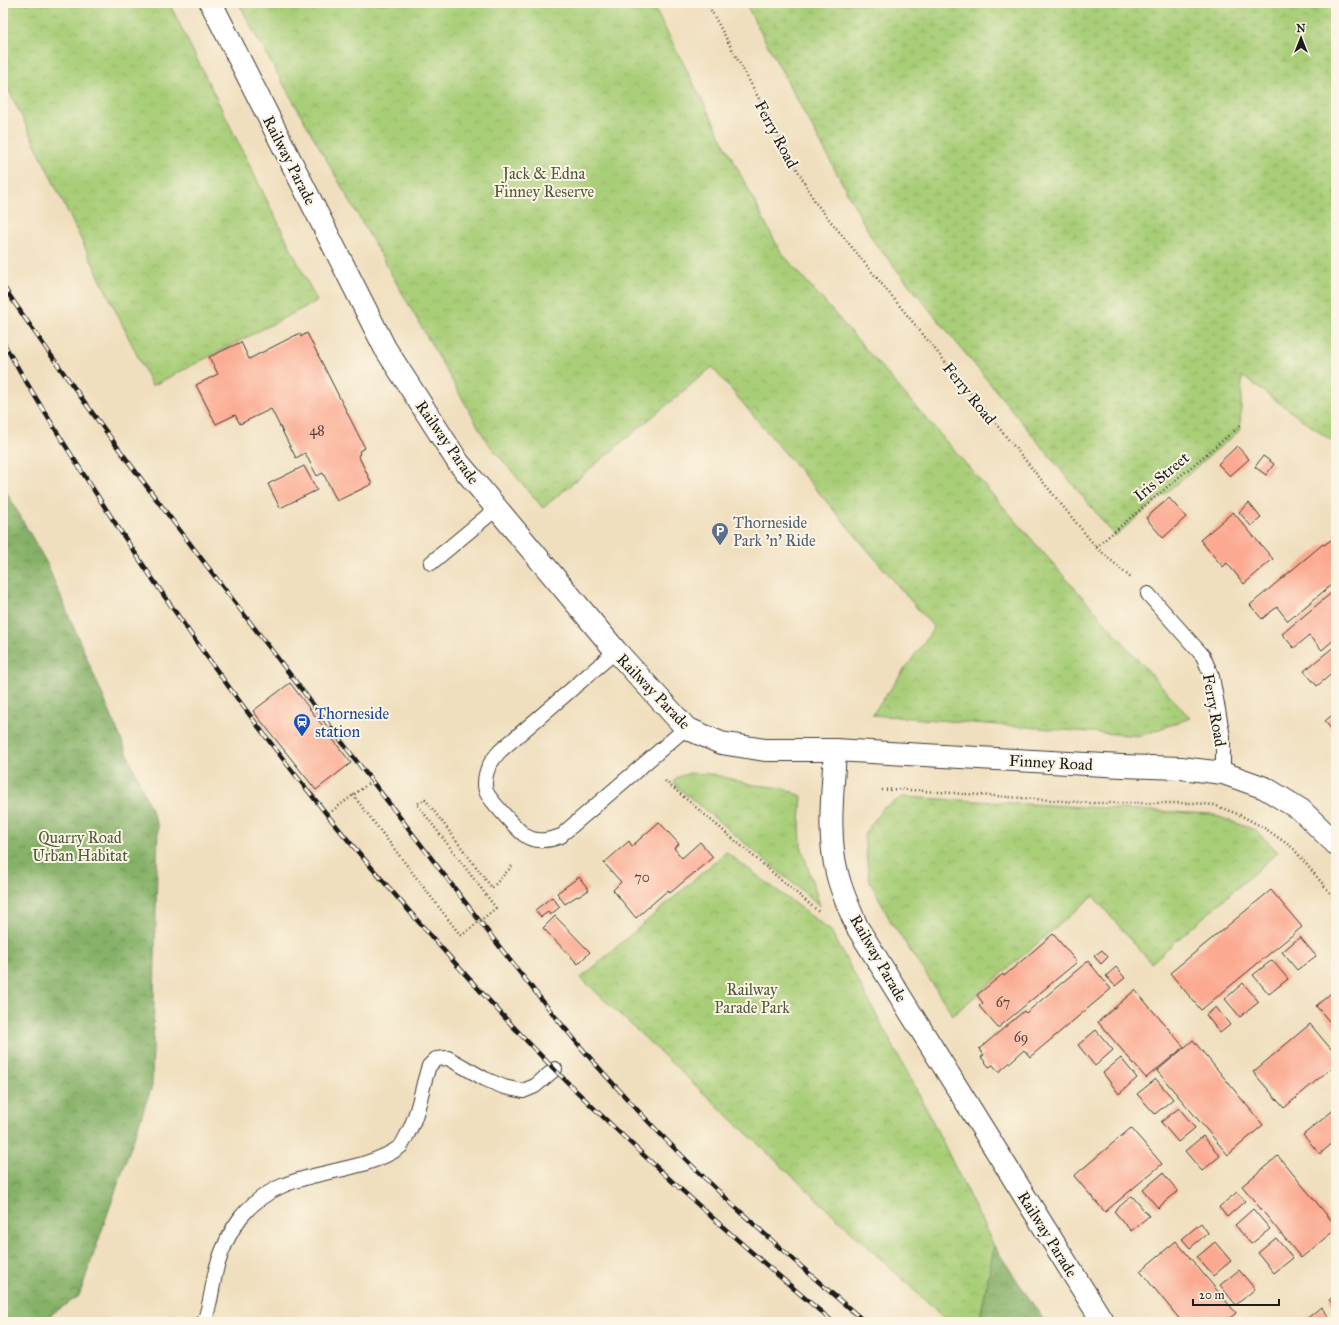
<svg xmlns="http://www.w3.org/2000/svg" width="1339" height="1325" viewBox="0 0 1339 1325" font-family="'IM FELL Great Primer',serif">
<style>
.grass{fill:url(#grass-tufts);stroke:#62754a}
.forest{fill:url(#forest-crowns);stroke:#516642}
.wetland{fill:url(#wetland-marsh);stroke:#62754a}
.park{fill:url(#park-crowns);stroke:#62754a}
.building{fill:#fba990}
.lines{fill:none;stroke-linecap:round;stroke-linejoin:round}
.lane-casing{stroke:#3c3934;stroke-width:16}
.street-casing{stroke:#3c3934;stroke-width:24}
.path{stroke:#3c3934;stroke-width:2.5;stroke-dasharray:1 3;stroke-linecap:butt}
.lane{stroke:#fff;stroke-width:14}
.street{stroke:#fff;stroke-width:22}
.rail-casing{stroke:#1c1c1c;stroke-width:4.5}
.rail{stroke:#fcf5e5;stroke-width:3;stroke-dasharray:9;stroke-linecap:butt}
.path-bridge{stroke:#3c3934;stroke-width:2.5;stroke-dasharray:1 3;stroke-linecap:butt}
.labels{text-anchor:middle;stroke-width:4;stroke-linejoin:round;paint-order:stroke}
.number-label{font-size:14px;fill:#543f39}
.street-label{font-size:16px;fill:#1c1c1c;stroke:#fcf5e5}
.park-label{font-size:16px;fill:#4d5a3c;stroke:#fcf5e5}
.service-label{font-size:16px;fill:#4e5e75;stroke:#fcf5e5;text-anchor:start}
.transit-label{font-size:16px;fill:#164399;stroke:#fcf5e5;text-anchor:start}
</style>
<defs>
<pattern id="grass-tufts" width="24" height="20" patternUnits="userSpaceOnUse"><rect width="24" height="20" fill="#a9ce78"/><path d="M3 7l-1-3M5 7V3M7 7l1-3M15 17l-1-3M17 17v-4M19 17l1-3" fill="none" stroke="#91b067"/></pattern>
<pattern id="forest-crowns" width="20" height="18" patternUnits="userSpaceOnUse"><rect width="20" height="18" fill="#86b168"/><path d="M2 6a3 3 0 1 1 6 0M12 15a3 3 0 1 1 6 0" fill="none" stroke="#6d8f55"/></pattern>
<pattern id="wetland-marsh" width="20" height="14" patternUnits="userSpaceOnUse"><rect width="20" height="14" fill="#a9ce78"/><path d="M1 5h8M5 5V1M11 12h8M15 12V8" fill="none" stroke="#91b067"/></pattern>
<pattern id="park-crowns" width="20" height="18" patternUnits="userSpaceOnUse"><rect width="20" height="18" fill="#a9ce78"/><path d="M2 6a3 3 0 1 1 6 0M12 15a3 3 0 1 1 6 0" fill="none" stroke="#91b067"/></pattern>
</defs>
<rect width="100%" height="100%" fill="#fcf5e5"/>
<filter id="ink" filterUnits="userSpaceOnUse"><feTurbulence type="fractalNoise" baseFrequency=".025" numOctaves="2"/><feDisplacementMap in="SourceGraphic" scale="8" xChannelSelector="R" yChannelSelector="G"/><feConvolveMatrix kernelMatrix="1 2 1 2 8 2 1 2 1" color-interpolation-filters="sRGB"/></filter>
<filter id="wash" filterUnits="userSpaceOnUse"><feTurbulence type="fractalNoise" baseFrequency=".012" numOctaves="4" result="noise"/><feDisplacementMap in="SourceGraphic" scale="16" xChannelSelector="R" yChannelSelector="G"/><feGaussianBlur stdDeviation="0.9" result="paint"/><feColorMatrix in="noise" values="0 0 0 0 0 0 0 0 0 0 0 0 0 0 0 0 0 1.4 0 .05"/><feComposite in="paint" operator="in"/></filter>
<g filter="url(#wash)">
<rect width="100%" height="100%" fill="#f0dfbe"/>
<path class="grass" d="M 689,773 L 712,774 L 754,785 L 777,787 L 787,790 L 802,796 L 800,821 L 801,846 L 820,906 L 676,786 L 674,781 L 678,777 Z"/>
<g class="forest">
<path d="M 3,486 L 46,562 L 158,826 L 152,1086 L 79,1296 L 40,1322 L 3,1322 Z"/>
<path d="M 994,1246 L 1045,1322 L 979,1322 Z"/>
</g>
<path class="wetland" d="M 745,3 L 1336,3 L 1336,444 L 1242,376 L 1240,430 L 1115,536 L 874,242 Z"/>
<g class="park">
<path d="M 3,3 L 169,3 L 317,301 L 152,386 L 3,78 Z"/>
<path d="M 239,3 L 652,3 L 780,251 L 1055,566 L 1190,718 L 1140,736 L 872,715 L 934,628 L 712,367 L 543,508 L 487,442 L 256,36 Z"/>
<path d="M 903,797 L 1211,814 L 1255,830 L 1278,852 L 1151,963 L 1093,896 L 953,1015 L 891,922 L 869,879 L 864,835 L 883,808 Z"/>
<path d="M 726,852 L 831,931 L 921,1098 L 994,1246 L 979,1322 L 948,1322 L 581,978 Z"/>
</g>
<g id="blocks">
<g class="building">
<path d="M 300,333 L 301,337 L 307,333 L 365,448 L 359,451 L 360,454 L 358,455 L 372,484 L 337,501 L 323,473 L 317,476 L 305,453 L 296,458 L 271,409 L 240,424 L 235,415 L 216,424 L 196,385 L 218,374 L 209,357 L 241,342 L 249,359 Z"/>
<path d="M 1237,446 L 1249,459 L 1230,476 L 1218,464 Z"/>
<path d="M 1263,456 L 1274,464 L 1266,475 L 1255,467 Z"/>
<path d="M 304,466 L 317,490 L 280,508 L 268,484 Z"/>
<path d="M 1169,498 L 1186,517 L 1163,538 L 1146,518 Z"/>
<path d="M 1249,503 L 1261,518 L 1251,526 L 1239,512 Z"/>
<path d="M 1233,512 L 1273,559 L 1244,584 L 1227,563 L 1223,567 L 1200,540 Z"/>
<path d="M 1334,538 L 1336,540 L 1336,581 L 1288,621 L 1277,607 L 1262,619 L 1250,605 L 1323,544 L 1324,545 Z"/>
<path d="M 1336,589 L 1336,638 L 1322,650 L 1309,636 L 1294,648 L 1282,634 Z"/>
<path d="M 1336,645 L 1336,673 L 1335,671 L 1317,686 L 1304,671 Z"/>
<path d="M 290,683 L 351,763 L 316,790 L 253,711 Z"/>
<path d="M 1336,712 L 1336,739 L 1333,736 L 1335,734 L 1325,721 Z"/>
<path d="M 659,822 L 679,844 L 674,848 L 682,858 L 700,842 L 713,857 L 670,893 L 668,890 L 636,918 L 613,890 L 621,882 L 604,863 L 629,841 L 632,846 Z"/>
<path d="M 579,877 L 589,890 L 578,897 L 577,896 L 565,904 L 557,893 Z"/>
<path d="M 1271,890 L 1302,927 L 1201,1010 L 1170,973 Z"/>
<path d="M 552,897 L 560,907 L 550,915 L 548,912 L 541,917 L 535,910 Z"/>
<path d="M 555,916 L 590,952 L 578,964 L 543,928 Z"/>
<path d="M 1053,934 L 1077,962 L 998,1028 L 979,1006 L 983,1003 L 977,995 L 1003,974 L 1004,976 Z"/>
<path d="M 1300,937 L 1316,956 L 1297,970 L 1282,952 Z"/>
<path d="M 1102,950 L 1108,957 L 1101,964 L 1094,956 Z"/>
<path d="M 1272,960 L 1288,979 L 1269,994 L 1253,975 Z"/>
<path d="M 1088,961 L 1111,989 L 1030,1057 L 1024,1050 L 999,1072 L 993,1065 L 989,1067 L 981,1057 L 984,1055 L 979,1049 L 1024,1011 L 1026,1013 Z"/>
<path d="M 1116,967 L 1125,978 L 1115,986 L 1106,976 Z"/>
<path d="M 1243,983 L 1259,1002 L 1240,1017 L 1225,999 Z"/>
<path d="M 1336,989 L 1336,1029 L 1316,1006 Z"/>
<path d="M 1135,990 L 1184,1047 L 1146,1078 L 1098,1022 Z"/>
<path d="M 1216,1007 L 1230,1025 L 1220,1033 L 1206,1015 Z"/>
<path d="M 1310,1024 L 1336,1055 L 1336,1064 L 1284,1108 L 1253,1072 Z"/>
<path d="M 1096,1030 L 1113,1050 L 1095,1066 L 1078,1045 Z"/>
<path d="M 1193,1040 L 1263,1125 L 1228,1155 L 1157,1071 Z"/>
<path d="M 1121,1058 L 1137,1078 L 1119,1094 L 1103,1073 Z"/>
<path d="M 1156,1079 L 1173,1099 L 1155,1114 L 1137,1094 Z"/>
<path d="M 1179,1108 L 1195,1128 L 1178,1142 L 1161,1122 Z"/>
<path d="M 1336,1108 L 1336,1140 L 1320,1154 L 1303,1135 Z"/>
<path d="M 1131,1128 L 1162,1164 L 1105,1212 L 1074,1176 Z"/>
<path d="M 1203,1136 L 1220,1156 L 1202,1171 L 1185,1151 Z"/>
<path d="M 1278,1156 L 1336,1226 L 1336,1229 L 1301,1258 L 1242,1186 Z"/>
<path d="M 1163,1173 L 1178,1191 L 1158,1208 L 1143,1190 Z"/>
<path d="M 1237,1192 L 1245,1201 L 1227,1217 L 1219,1207 Z"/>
<path d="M 1132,1196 L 1149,1216 L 1131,1231 L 1114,1211 Z"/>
<path d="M 1253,1209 L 1270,1229 L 1251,1244 L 1235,1225 Z"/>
<path d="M 1201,1223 L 1208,1233 L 1190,1248 L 1182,1239 Z"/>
<path d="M 1276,1238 L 1293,1258 L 1274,1273 L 1258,1253 Z"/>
<path d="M 1176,1241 L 1236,1313 L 1225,1322 L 1182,1322 L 1140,1271 Z"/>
<path d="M 1215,1242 L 1231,1261 L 1213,1276 L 1197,1257 Z"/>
<path d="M 1239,1270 L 1255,1289 L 1236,1305 L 1220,1285 Z"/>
<path d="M 1336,1294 L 1336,1309 L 1329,1300 Z"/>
<path d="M 1321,1307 L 1333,1322 L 1303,1322 Z"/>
</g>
</g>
</g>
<g filter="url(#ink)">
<use href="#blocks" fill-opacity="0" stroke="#3c3934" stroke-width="1"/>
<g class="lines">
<defs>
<g id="lane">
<path d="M 431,563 L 497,508"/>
<path d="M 1148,594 L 1203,656 L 1212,677 L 1223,737 L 1223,773"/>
<path d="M 566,831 L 686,728"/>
<path d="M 561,836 C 551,840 536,843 526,836 C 518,831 494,804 488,795 C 486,792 485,787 485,784 C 485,770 491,761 500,751 L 616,651"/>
<path d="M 204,1322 C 211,1304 212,1285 217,1266 C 222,1250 230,1231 241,1217 C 273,1177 317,1177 363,1164 C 376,1160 390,1155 401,1146 C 403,1143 405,1139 407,1135 C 419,1114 421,1089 429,1066 L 436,1059 L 448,1058 L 485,1079 L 504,1087 L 523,1091 L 535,1086 L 555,1069"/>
</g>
<g id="street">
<path d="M 211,3 L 385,348 L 458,462 L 616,651 L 686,728 L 721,743 L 765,750 L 835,750 L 1122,766 L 1181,768 L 1223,773 L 1265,788 L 1301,810 L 1336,844"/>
<path d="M 835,750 C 833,791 827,833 837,873 C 841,891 850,910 857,927 L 1103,1322"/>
</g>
</defs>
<use href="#lane" class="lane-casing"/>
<use href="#street" class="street-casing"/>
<g class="path">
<path d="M 707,3 L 815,202 L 1096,547 L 1132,579"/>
<path d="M 1096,547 L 1242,424"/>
<path d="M 665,781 L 819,912"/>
<path d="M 882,790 L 897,789 L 1091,803 L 1194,803 L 1214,805 L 1240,815 L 1266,829 L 1293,848 L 1336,900"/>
<path d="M 353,795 L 461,936"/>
<path d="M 332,811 L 368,784"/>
<path d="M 496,908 L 417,804 L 425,799 L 492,888 L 512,866"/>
</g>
<use href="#lane" class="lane"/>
<use href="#street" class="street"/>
<defs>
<g id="rail">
<path d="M 3,286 C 102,432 211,571 318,711 C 382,794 445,877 509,959 C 544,1003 579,1047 618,1089 C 694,1173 779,1248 865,1322"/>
<path d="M 3,342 C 40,407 81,471 123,535 C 186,630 253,723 325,812 C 344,836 364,859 384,882 C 439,946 495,1009 554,1069 C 643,1158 737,1241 833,1322"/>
</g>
</defs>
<use href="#rail" class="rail-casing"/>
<use href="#rail" class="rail"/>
<path class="path-bridge" d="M 461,936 L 496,908"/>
</g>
</g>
<defs>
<symbol id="parking-pin" viewBox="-11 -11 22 30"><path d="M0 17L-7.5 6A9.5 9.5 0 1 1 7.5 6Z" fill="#5c6f8a" stroke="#fcf5e5"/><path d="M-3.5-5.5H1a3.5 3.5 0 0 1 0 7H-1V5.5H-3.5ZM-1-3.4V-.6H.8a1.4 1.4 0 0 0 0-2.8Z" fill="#fff"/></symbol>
<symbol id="station-pin" viewBox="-11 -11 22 30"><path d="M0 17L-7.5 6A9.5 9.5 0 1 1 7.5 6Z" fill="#1a4fb4" stroke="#fcf5e5"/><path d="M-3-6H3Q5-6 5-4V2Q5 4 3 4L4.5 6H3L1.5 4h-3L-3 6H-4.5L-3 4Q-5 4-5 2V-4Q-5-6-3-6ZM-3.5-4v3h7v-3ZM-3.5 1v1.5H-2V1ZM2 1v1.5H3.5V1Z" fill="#fff"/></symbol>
</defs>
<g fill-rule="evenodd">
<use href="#parking-pin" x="710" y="521" width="20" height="27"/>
<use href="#station-pin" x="292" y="712" width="20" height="27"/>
</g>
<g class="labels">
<g class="number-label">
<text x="317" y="435">48</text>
<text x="642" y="882">70</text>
<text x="1003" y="1007">67</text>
<text x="1021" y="1042">69</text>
</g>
<g class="street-label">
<text transform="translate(777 134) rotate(62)" y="6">Ferry Road</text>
<text transform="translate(290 160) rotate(63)" y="6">Railway Parade</text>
<text transform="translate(970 393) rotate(51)" y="6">Ferry Road</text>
<text transform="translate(448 442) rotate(55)" y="6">Railway Parade</text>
<text transform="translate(1161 476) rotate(-40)" y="6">Iris Street</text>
<text transform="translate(654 691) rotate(46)" y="6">Railway Parade</text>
<text transform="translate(1215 710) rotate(80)" y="6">Ferry Road</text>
<text transform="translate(1051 762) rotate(3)" y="6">Finney Road</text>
<text transform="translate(879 958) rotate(60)" y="6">Railway Parade</text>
<text transform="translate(1048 1234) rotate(58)" y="6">Railway Parade</text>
</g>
<g class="park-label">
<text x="544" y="179">Jack &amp; Edna<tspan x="544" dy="18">Finney Reserve</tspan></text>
<text x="80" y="843">Quarry Road<tspan x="80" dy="18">Urban Habitat</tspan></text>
<text x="752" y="995">Railway<tspan x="752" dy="18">Parade Park</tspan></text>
</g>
<g class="service-label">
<text x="733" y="528">Thorneside<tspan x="733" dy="18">Park 'n' Ride</tspan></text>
</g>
<g class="transit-label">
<text x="315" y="719">Thorneside<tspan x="315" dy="18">station</tspan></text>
</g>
</g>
<rect width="1339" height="1325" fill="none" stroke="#fcf5e5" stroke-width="16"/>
<g transform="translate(1301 38)" stroke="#fcf5e5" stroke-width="3" paint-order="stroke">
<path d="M0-3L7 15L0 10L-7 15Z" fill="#1c1c1c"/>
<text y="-6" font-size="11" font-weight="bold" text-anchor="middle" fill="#1c1c1c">N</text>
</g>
<path d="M1193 1299v6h86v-6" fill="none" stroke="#1c1c1c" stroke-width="2"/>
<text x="1199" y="1299" font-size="12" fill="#1c1c1c" stroke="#fcf5e5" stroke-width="3" paint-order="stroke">20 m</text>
</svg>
